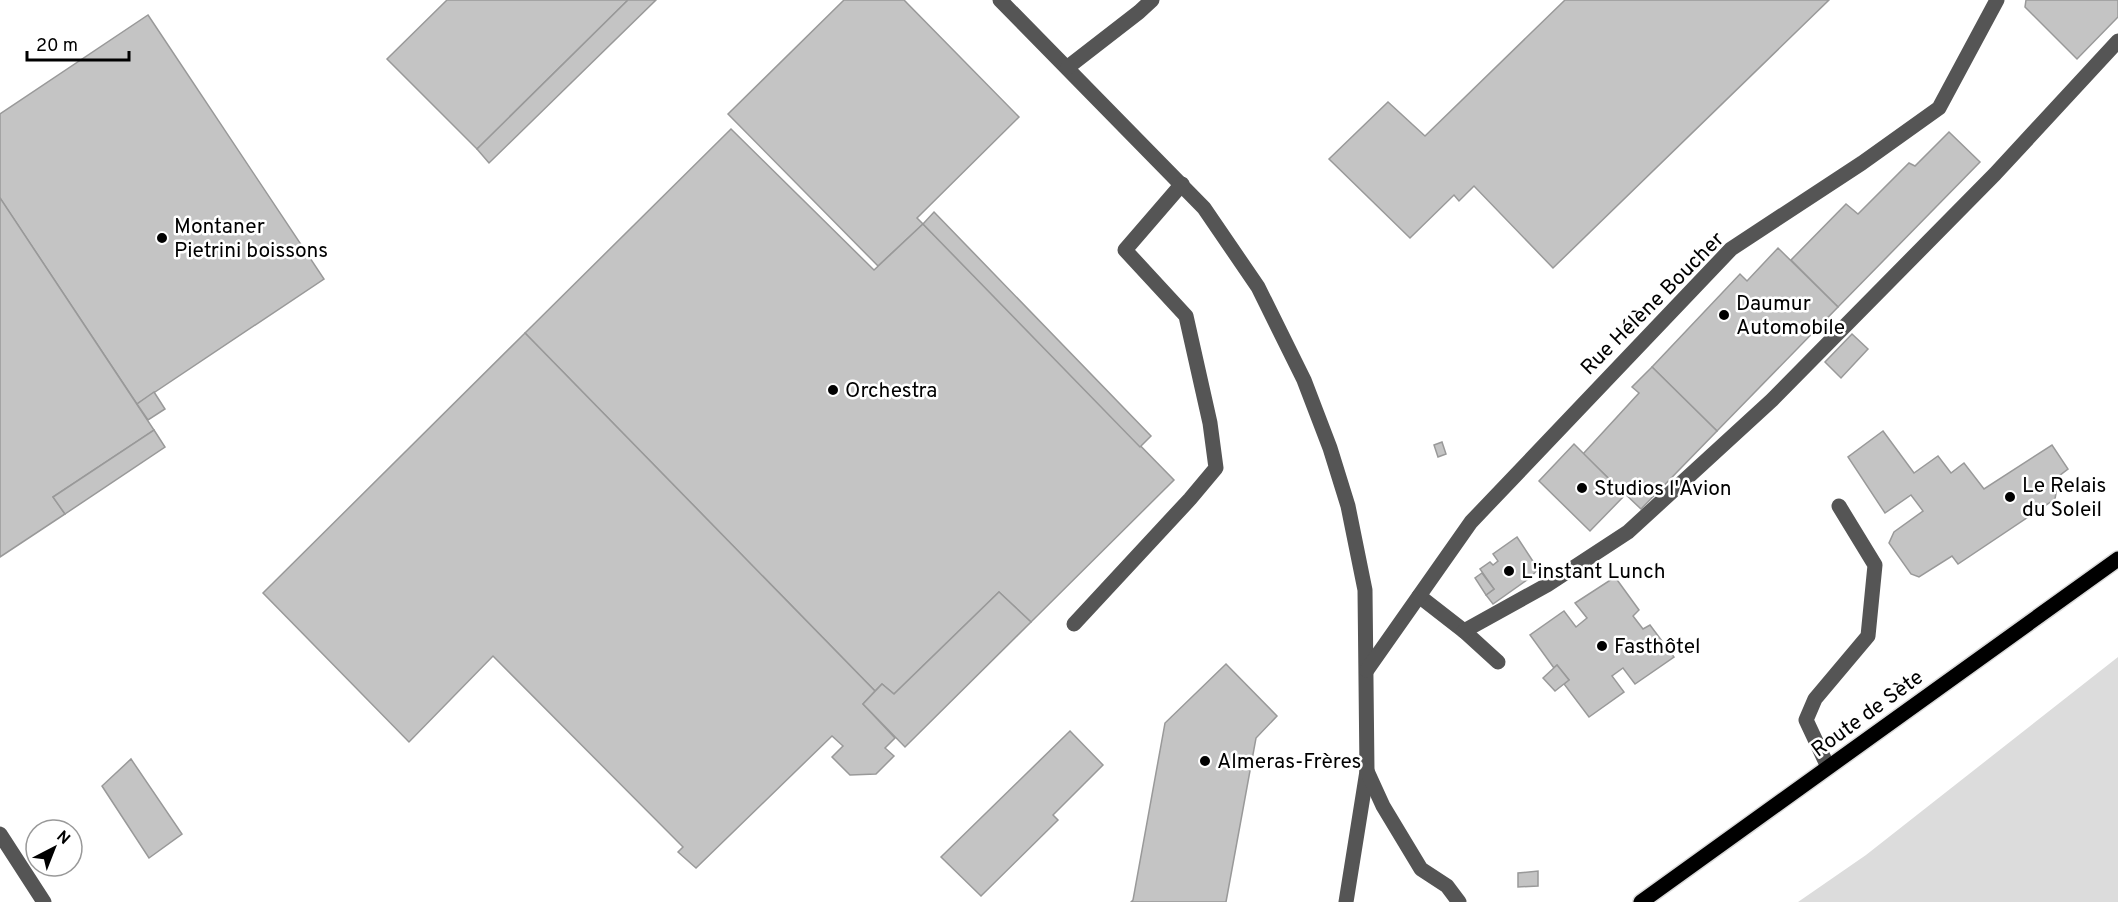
<svg xmlns="http://www.w3.org/2000/svg" width="2118" height="902" viewBox="0 0 2118 902" font-family="Overpass,sans-serif">
<style>
.green{fill:#dcdcdc}
.building{fill:#c4c4c4;stroke:#999;stroke-width:1.5}
.lines{fill:none;stroke-linecap:round;stroke-linejoin:round}
.major-casing{stroke:#dbdbdb;stroke-width:18}
.minor{stroke:#555;stroke-width:15}
.major{stroke:#000;stroke-width:15}
.poi-dot{fill:#000;stroke:#fff;stroke-width:2}
.labels{text-anchor:middle;stroke-width:5;stroke-linejoin:round;paint-order:stroke}
.poi-label{font-size:21px;fill:#000;stroke:#fff;text-anchor:start}
.street-label{font-size:21px;fill:#000;stroke:#fff}
</style>
<rect width="100%" height="100%" fill="#fff"/>
<path class="green" d="M 2118,657 L 2118,902 L 1798,902 L 1866,855 Z"/>
<g class="building">
<path d="M 447,0 L 628,0 L 477,149 L 387,59 Z"/>
<path d="M 628,0 L 656,0 L 489,163 L 477,149 Z"/>
<path d="M 844,0 L 904,0 L 1019,117 L 917,218 L 923,224 L 878,266 L 728,114 Z"/>
<path d="M 1565,0 L 1829,0 L 1553,268 L 1474,186 L 1459,201 L 1454,195 L 1410,238 L 1329,159 L 1388,102 L 1425,136 Z"/>
<path d="M 2026,0 L 2118,0 L 2118,17 L 2077,59 L 2025,7 Z"/>
<path d="M 148,15 L 324,279 L 137,404 L 0,198 L 0,114 Z"/>
<path d="M 731,129 L 874,270 L 923,224 L 1174,480 L 1031,622 L 999,592 L 894,694 L 882,684 L 875,691 L 525,333 Z"/>
<path d="M 1949,132 L 1980,162 L 1838,307 L 1791,260 L 1846,204 L 1858,214 L 1909,163 L 1915,166 Z"/>
<path d="M 0,198 L 154,430 L 53,497 L 65,514 L 0,557 Z"/>
<path d="M 934,212 L 1151,436 L 1140,447 L 923,224 Z"/>
<path d="M 1778,248 L 1838,307 L 1717,431 L 1652,367 L 1740,274 L 1747,281 Z"/>
<path d="M 525,333 L 875,691 L 863,704 L 895,738 L 885,748 L 894,756 L 876,774 L 850,775 L 832,757 L 843,746 L 832,736 L 696,868 L 678,852 L 683,847 L 493,656 L 409,742 L 263,593 Z"/>
<path d="M 1852,334 L 1868,349 L 1841,378 L 1825,362 Z"/>
<path d="M 1652,367 L 1717,431 L 1641,509 L 1583,454 L 1639,393 L 1632,387 Z"/>
<path d="M 154,392 L 165,409 L 148,420 L 137,404 Z"/>
<path d="M 154,430 L 165,447 L 65,514 L 53,497 Z"/>
<path d="M 1883,431 L 1914,473 L 1938,456 L 1951,473 L 1964,463 L 1984,489 L 2052,445 L 2068,469 L 2059,476 L 2055,499 L 1958,564 L 1952,556 L 1919,577 L 1911,574 L 1889,543 L 1894,532 L 1923,511 L 1911,495 L 1885,513 L 1848,457 Z"/>
<path d="M 1442,442 L 1446,454 L 1438,457 L 1434,445 Z"/>
<path d="M 1574,444 L 1625,495 L 1590,531 L 1539,481 Z"/>
<path d="M 1517,537 L 1538,569 L 1531,577 L 1493,604 L 1486,595 L 1494,589 L 1480,569 L 1490,562 L 1493,565 L 1498,561 L 1493,554 Z"/>
<path d="M 1482,573 L 1494,589 L 1486,595 L 1475,578 Z"/>
<path d="M 1615,577 L 1639,610 L 1633,616 L 1643,629 L 1650,625 L 1674,657 L 1635,684 L 1623,668 L 1612,676 L 1624,692 L 1589,717 L 1564,684 L 1569,680 L 1557,665 L 1554,668 L 1530,635 L 1564,611 L 1576,627 L 1587,618 L 1575,603 Z"/>
<path d="M 999,592 L 1031,622 L 905,747 L 863,704 L 882,684 L 894,694 Z"/>
<path d="M 1226,664 L 1277,716 L 1256,738 L 1226,902 L 1131,902 L 1133,900 L 1165,723 Z"/>
<path d="M 1557,665 L 1569,680 L 1555,691 L 1543,678 Z"/>
<path d="M 1070,731 L 1103,765 L 1053,815 L 1058,820 L 981,896 L 941,857 Z"/>
<path d="M 131,759 L 182,834 L 149,858 L 102,786 Z"/>
<path d="M 1538,871 L 1538,886 L 1518,887 L 1518,873 Z"/>
</g>
<g class="lines">
<defs>
<path id="major" d="M 1641,902 L 2118,559"/>
</defs>
<use href="#major" class="major-casing"/>
<g class="minor">
<path d="M 1000,0 L 1204,208 L 1258,287 L 1304,380 L 1330,448 L 1348,506 L 1365,590 L 1367,771 L 1346,902"/>
<path d="M 1068,67 L 1139,12 L 1152,0"/>
<path d="M 1419,596 L 1464,631 L 1498,662"/>
<path d="M 1074,624 L 1190,499 L 1216,468 L 1210,423 L 1186,316 L 1125,250 L 1182,184"/>
<path d="M 1464,631 L 1547,585 L 1628,532 L 1772,400 L 1995,174 L 2118,41"/>
<path d="M 1367,670 L 1471,522 L 1731,249 L 1862,163 L 1939,108 L 1997,0"/>
<path d="M 1828,767 L 1806,720 L 1815,699 L 1868,636 L 1875,565 L 1839,506"/>
<path d="M 1367,771 L 1383,806 L 1421,869 L 1447,886 L 1459,902"/>
<path d="M 0,834 L 44,902"/>
</g>
<use href="#major" class="major"/>
</g>
<g class="poi-dot">
<circle cx="162" cy="238" r="6"/>
<circle cx="1724" cy="315" r="6"/>
<circle cx="833" cy="390" r="6"/>
<circle cx="1582" cy="488" r="6"/>
<circle cx="2010" cy="497" r="6"/>
<circle cx="1509" cy="571" r="6"/>
<circle cx="1602" cy="646" r="6"/>
<circle cx="1205" cy="761" r="6"/>
</g>
<g class="labels">
<g class="poi-label">
<text x="174" y="233">Montaner<tspan x="174" dy="24">Pietrini boissons</tspan></text>
<text x="1736" y="310">Daumur<tspan x="1736" dy="24">Automobile</tspan></text>
<text x="845" y="397">Orchestra</text>
<text x="2022" y="492">Le Relais<tspan x="2022" dy="24">du Soleil</tspan></text>
<text x="1594" y="495">Studios l'Avion</text>
<text x="1521" y="578">L'instant Lunch</text>
<text x="1614" y="653">Fasthôtel</text>
<text x="1217" y="768">Almeras-Frères</text>
</g>
<g class="street-label">
<text transform="translate(1652 303) rotate(-45)" y="7">Rue Hélène Boucher</text>
<text transform="translate(1867 713) rotate(-36)" y="7">Route de Sète</text>
</g>
</g>
<g transform="translate(54 848) rotate(42)"><circle r="28" fill="#ffffff" stroke="#999999" stroke-width="1.5"/>
<path d="M0-4.5L10 22L0 15L-10 22Z" fill="#000000"/>
<text y="-9" font-size="16" font-weight="bold" text-anchor="middle" fill="#000000">N</text>
</g>
<path d="M27 51v9h102v-9" fill="none" stroke="#000000" stroke-width="3"/>
<text x="36" y="51" font-size="18" fill="#000000" stroke="#ffffff" stroke-width="4.5" paint-order="stroke">20 m</text>
</svg>
